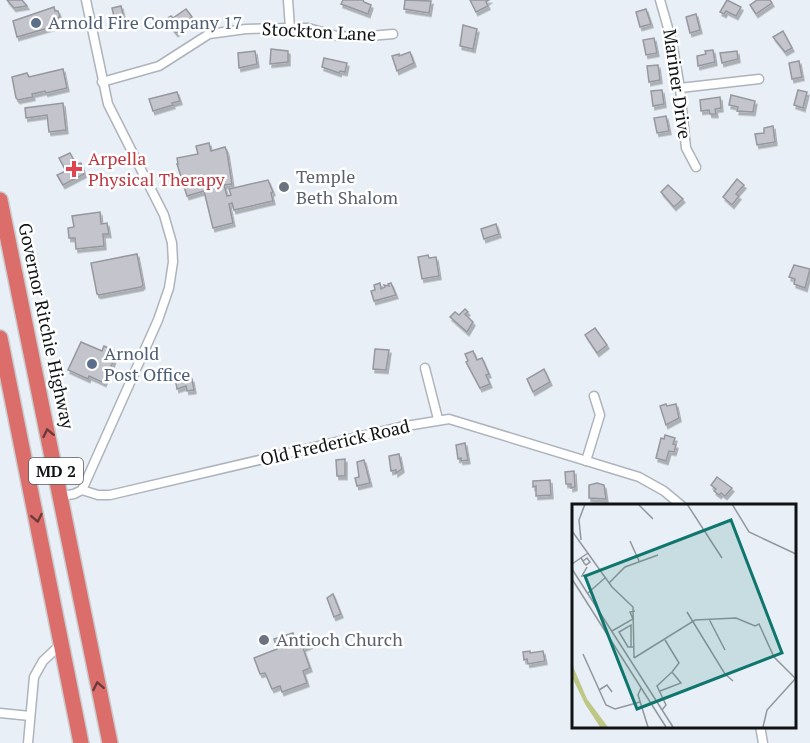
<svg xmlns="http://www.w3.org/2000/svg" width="810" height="743" viewBox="0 0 810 743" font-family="'PT Serif',serif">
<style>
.building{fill:#c4c4cd;stroke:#97979f;stroke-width:1.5;filter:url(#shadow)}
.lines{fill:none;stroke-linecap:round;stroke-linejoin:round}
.street-casing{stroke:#aeb4bb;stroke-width:11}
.highway-casing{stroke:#cacbcc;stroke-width:18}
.street{stroke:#fff;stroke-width:8}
.highway{stroke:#db6d6b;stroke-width:15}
.oneway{stroke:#6b3b3c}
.service-dot{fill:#5c6f8a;stroke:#fff;stroke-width:2}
.health-dot{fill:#e0444e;stroke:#fff;stroke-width:2}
.worship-dot{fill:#6b7280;stroke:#fff;stroke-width:2}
.labels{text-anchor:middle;stroke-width:5;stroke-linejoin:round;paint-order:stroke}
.shield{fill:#fff;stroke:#585a5b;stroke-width:1.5}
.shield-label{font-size:16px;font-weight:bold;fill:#101315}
.service-label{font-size:18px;fill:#4e5e75;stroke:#fff;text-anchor:start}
.street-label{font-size:18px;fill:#101315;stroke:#fff}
.health-label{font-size:18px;fill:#be3a42;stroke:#fff;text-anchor:start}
.worship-label{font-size:18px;fill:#5b616d;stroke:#fff;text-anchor:start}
.inset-road{fill:none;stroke:#92979c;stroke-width:1.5}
.view{fill:#0f766e;fill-opacity:0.15;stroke:#0f766e;stroke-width:3}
.inset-edge{fill:none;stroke:#101315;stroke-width:3}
</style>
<defs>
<filter id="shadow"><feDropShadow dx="2" dy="3.5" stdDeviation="0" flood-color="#0004"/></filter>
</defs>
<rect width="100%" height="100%" fill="#e8eff6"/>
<g class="building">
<path d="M 7,0 L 22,0 L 27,6 L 14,8 Z"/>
<path d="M 343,0 L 363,0 L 364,2 L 371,5 L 368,14 L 341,4 Z"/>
<path d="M 405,0 L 431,1 L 429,13 L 404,9 Z"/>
<path d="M 470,0 L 489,0 L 486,2 L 488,6 L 476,12 Z"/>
<path d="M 727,0 L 741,7 L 736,16 L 726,11 L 724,14 L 720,12 Z"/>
<path d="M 757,0 L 770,0 L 772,3 L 756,14 L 750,5 Z"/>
<path d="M 121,6 L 125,23 L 116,25 L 112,8 Z"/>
<path d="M 54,7 L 55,11 L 58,11 L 60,17 L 57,18 L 59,25 L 17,37 L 13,21 Z"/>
<path d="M 186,9 L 192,17 L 185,23 L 187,25 L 176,33 L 165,20 L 171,16 L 173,18 Z"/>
<path d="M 646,9 L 651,24 L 640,27 L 636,12 Z"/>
<path d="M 696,14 L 700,30 L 690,33 L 686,17 Z"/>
<path d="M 463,25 L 477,29 L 473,49 L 460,46 Z"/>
<path d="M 783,31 L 792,48 L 785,52 L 773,37 Z"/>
<path d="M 654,38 L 657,53 L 646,55 L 643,40 Z"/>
<path d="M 271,49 L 288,51 L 288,62 L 270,64 Z"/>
<path d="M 713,50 L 715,62 L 698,66 L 697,56 L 706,54 L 705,51 Z"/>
<path d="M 255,51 L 257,64 L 239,68 L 238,53 Z"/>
<path d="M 737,51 L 738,59 L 722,63 L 720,53 Z"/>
<path d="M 410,52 L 414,63 L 397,71 L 392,56 L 399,54 L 399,56 Z"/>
<path d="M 324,58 L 347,63 L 345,72 L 340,71 L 339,73 L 322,67 Z"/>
<path d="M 799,61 L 802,77 L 792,79 L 789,63 Z"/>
<path d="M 658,65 L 660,80 L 649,82 L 647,66 Z"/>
<path d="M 63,69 L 67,88 L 46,93 L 45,91 L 32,94 L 33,97 L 18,100 L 16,98 L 12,77 L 27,73 L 29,77 Z"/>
<path d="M 662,90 L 664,104 L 653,106 L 651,91 Z"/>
<path d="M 798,90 L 807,92 L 803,108 L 794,105 Z"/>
<path d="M 177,92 L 180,101 L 172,103 L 173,105 L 153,111 L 149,99 Z"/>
<path d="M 731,95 L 755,101 L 753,112 L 737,111 L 738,107 L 729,105 Z"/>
<path d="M 720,97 L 721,108 L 715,109 L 716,114 L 710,114 L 709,110 L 701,111 L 700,100 Z"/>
<path d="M 63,103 L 66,130 L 49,132 L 47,115 L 26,118 L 25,108 Z"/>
<path d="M 666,116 L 669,131 L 657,133 L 654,118 Z"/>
<path d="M 773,126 L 775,142 L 757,145 L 755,134 L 764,133 L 764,128 Z"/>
<path d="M 209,143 L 211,151 L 225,147 L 227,152 L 232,184 L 224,185 L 227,196 L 231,195 L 229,189 L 268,180 L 273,192 L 271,193 L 273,201 L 234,210 L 232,203 L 229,204 L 233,223 L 213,228 L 204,191 L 187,196 L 177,164 L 178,164 L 177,158 L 198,154 L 196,146 Z"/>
<path d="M 70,153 L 76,164 L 81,163 L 84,174 L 63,185 L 57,175 L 66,171 L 59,158 Z"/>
<path d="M 737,179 L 744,185 L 736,194 L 739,196 L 732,205 L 723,197 Z"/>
<path d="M 668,185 L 683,199 L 674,207 L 661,192 Z"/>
<path d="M 100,212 L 101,224 L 107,223 L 109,234 L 103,234 L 104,246 L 76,249 L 75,238 L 69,238 L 68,228 L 74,227 L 72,216 Z"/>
<path d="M 496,224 L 499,234 L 484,239 L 481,229 Z"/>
<path d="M 137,254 L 143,285 L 141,287 L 99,295 L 97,294 L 91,263 Z"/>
<path d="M 428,255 L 429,258 L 436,257 L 439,276 L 422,279 L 418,257 Z"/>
<path d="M 794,265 L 810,269 L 805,288 L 794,284 L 795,279 L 789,277 Z"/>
<path d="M 380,283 L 381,289 L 385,287 L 384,285 L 389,286 L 388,284 L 391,283 L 396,295 L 374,301 L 371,291 L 375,290 L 374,285 Z"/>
<path d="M 465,309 L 468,312 L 465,314 L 473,322 L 467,332 L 450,317 L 455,312 L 459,315 Z"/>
<path d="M 595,328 L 607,345 L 597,353 L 585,335 Z"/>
<path d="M 81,342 L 102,351 L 104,346 L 117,352 L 104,383 L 89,376 L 88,379 L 68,370 Z"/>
<path d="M 375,349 L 389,350 L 386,370 L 373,369 Z"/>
<path d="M 473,351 L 477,360 L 482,358 L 489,374 L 486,375 L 490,384 L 480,388 L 466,362 L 468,361 L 465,354 Z"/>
<path d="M 544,369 L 550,382 L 533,392 L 527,379 Z"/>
<path d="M 189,374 L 190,379 L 192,379 L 194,390 L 187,391 L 186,386 L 177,389 L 175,377 Z"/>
<path d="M 666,404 L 667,406 L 676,404 L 679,418 L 666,425 L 660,406 Z"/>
<path d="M 665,435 L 675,438 L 673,444 L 676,445 L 674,452 L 669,451 L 666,461 L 656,458 L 661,438 L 664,439 Z"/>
<path d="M 465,443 L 468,460 L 461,461 L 461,458 L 458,459 L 456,445 Z"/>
<path d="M 399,454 L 402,469 L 396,473 L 396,470 L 391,471 L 389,456 Z"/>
<path d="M 345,459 L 345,476 L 337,476 L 336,460 Z"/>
<path d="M 364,460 L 370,483 L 357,486 L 355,478 L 359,477 L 357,462 Z"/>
<path d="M 574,471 L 575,487 L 571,488 L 571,484 L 566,484 L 565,472 Z"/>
<path d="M 717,477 L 732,488 L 725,496 L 721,493 L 719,495 L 714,491 L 716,489 L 711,485 Z"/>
<path d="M 550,480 L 551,495 L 536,496 L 536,486 L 533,487 L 533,481 Z"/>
<path d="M 597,483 L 604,485 L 606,499 L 589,498 L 589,485 Z"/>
<path d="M 333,594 L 341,614 L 334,617 L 327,598 Z"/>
<path d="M 293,633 L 297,642 L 300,641 L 301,644 L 308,642 L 310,645 L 303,648 L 310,668 L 303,671 L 307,683 L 282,692 L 280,686 L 272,689 L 265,673 L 260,674 L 254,658 L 277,649 L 274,639 Z"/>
<path d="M 530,651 L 530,653 L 543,651 L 545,661 L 528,664 L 527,659 L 524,660 L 523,652 Z"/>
</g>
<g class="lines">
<defs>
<g id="street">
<path d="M 288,0 L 290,28"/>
<path d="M 660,0 L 672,42 L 680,88 L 686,148 L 696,167"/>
<path d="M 102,82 L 159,66 L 209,34 L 246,29 L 290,28 L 308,28 L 337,36 L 358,37 L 393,34"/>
<path d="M 680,88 L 759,79"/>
<path d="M 425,368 L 438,419"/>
<path d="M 586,461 L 600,415 L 594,396"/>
<path d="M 82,490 L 98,495 L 110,495 L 400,427 L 449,419 L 639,477 L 664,491 L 682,506"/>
<path d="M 61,496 L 74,494 L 82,490 L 158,320 L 169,288 L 173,262 L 172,243 L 164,215 L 108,104 L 86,0"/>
<path d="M 0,713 L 30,716"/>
<path d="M 760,726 L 763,743"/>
<path d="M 28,743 L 34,677 L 43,661 L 61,644"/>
</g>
<g id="highway">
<path d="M 0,200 L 110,743"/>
<path d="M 0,338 L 81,743"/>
</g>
</defs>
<use href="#street" class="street-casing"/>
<use href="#highway" class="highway-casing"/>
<use href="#street" class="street"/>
<use href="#highway" class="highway"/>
</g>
<defs><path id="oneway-chevron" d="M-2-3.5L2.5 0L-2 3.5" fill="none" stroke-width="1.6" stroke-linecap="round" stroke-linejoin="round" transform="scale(1.5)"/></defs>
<g class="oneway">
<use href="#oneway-chevron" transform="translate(48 433) rotate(-102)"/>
<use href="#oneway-chevron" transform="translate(37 518) rotate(79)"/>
<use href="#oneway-chevron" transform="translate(98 686) rotate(-101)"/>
</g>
<g class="service-dot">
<circle cx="36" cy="23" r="6"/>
<circle cx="92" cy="364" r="6"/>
</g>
<path class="health-dot" d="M71 160h6v6h6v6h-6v6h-6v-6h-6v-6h6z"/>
<g class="worship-dot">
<circle cx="284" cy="187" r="6"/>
<circle cx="264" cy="640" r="6"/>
</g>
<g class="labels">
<rect class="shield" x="29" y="458" width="54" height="26" rx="4.5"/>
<g class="shield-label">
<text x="56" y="477">MD 2</text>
</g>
<g class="service-label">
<text x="48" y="29">Arnold Fire Company 17</text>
<text x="104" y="360">Arnold<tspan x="104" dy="21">Post Office</tspan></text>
</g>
<g class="street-label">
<text transform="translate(319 32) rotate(3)" y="6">Stockton Lane</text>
<text transform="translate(677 84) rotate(82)" y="6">Mariner Drive</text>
<text transform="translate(46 326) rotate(78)" y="6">Governor Ritchie Highway</text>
<text transform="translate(335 443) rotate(-13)" y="6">Old Frederick Road</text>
</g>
<g class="health-label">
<text x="88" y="165">Arpella<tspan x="88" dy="21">Physical Therapy</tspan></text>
</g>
<g class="worship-label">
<text x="296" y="183">Temple<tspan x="296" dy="21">Beth Shalom</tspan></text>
<text x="276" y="646">Antioch Church</text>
</g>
</g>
<g transform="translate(572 504)">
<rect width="224" height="224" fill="#e8eff6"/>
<path d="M 0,160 L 15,195 L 36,223 L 28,223 L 13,200 L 0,173 Z" fill="#bfc786"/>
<path class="inset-road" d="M 66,0 L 81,15M 115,0 L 150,54M 160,0 L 177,28 L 224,50M 0,27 L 40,83 L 61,103 L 62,154M 9,36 L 7,16 L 13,0M 58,37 L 67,57M 9,54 L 11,57 L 12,59 L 14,61 L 18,58 L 15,54 L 11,57M 0,60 L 16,49M 15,63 L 10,72 L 20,70M 0,65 L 101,223M 0,75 L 94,223M 37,79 L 53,63 L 86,51M 16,89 L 34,73M 115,108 L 153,170 L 161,177M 137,115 L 153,146M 40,127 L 61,115 L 58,108 L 63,107M 93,136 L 107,159 L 100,168M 59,143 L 59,121 L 47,128 L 56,143 L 62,143M 11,150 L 34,201 L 43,205 L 68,198M 62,154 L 123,116 L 164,114 L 183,122 L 187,120 L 202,153 L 223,174M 69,184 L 66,191 L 76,223M 27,186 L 35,181 L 40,188M 88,187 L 109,179 L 100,168 L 85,182 L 94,201 L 90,206M 191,223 L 195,206 L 224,174"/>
<path class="view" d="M 159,16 L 210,149 L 65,205 L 13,72 Z"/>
<rect width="224" height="224" class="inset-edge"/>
</g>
</svg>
